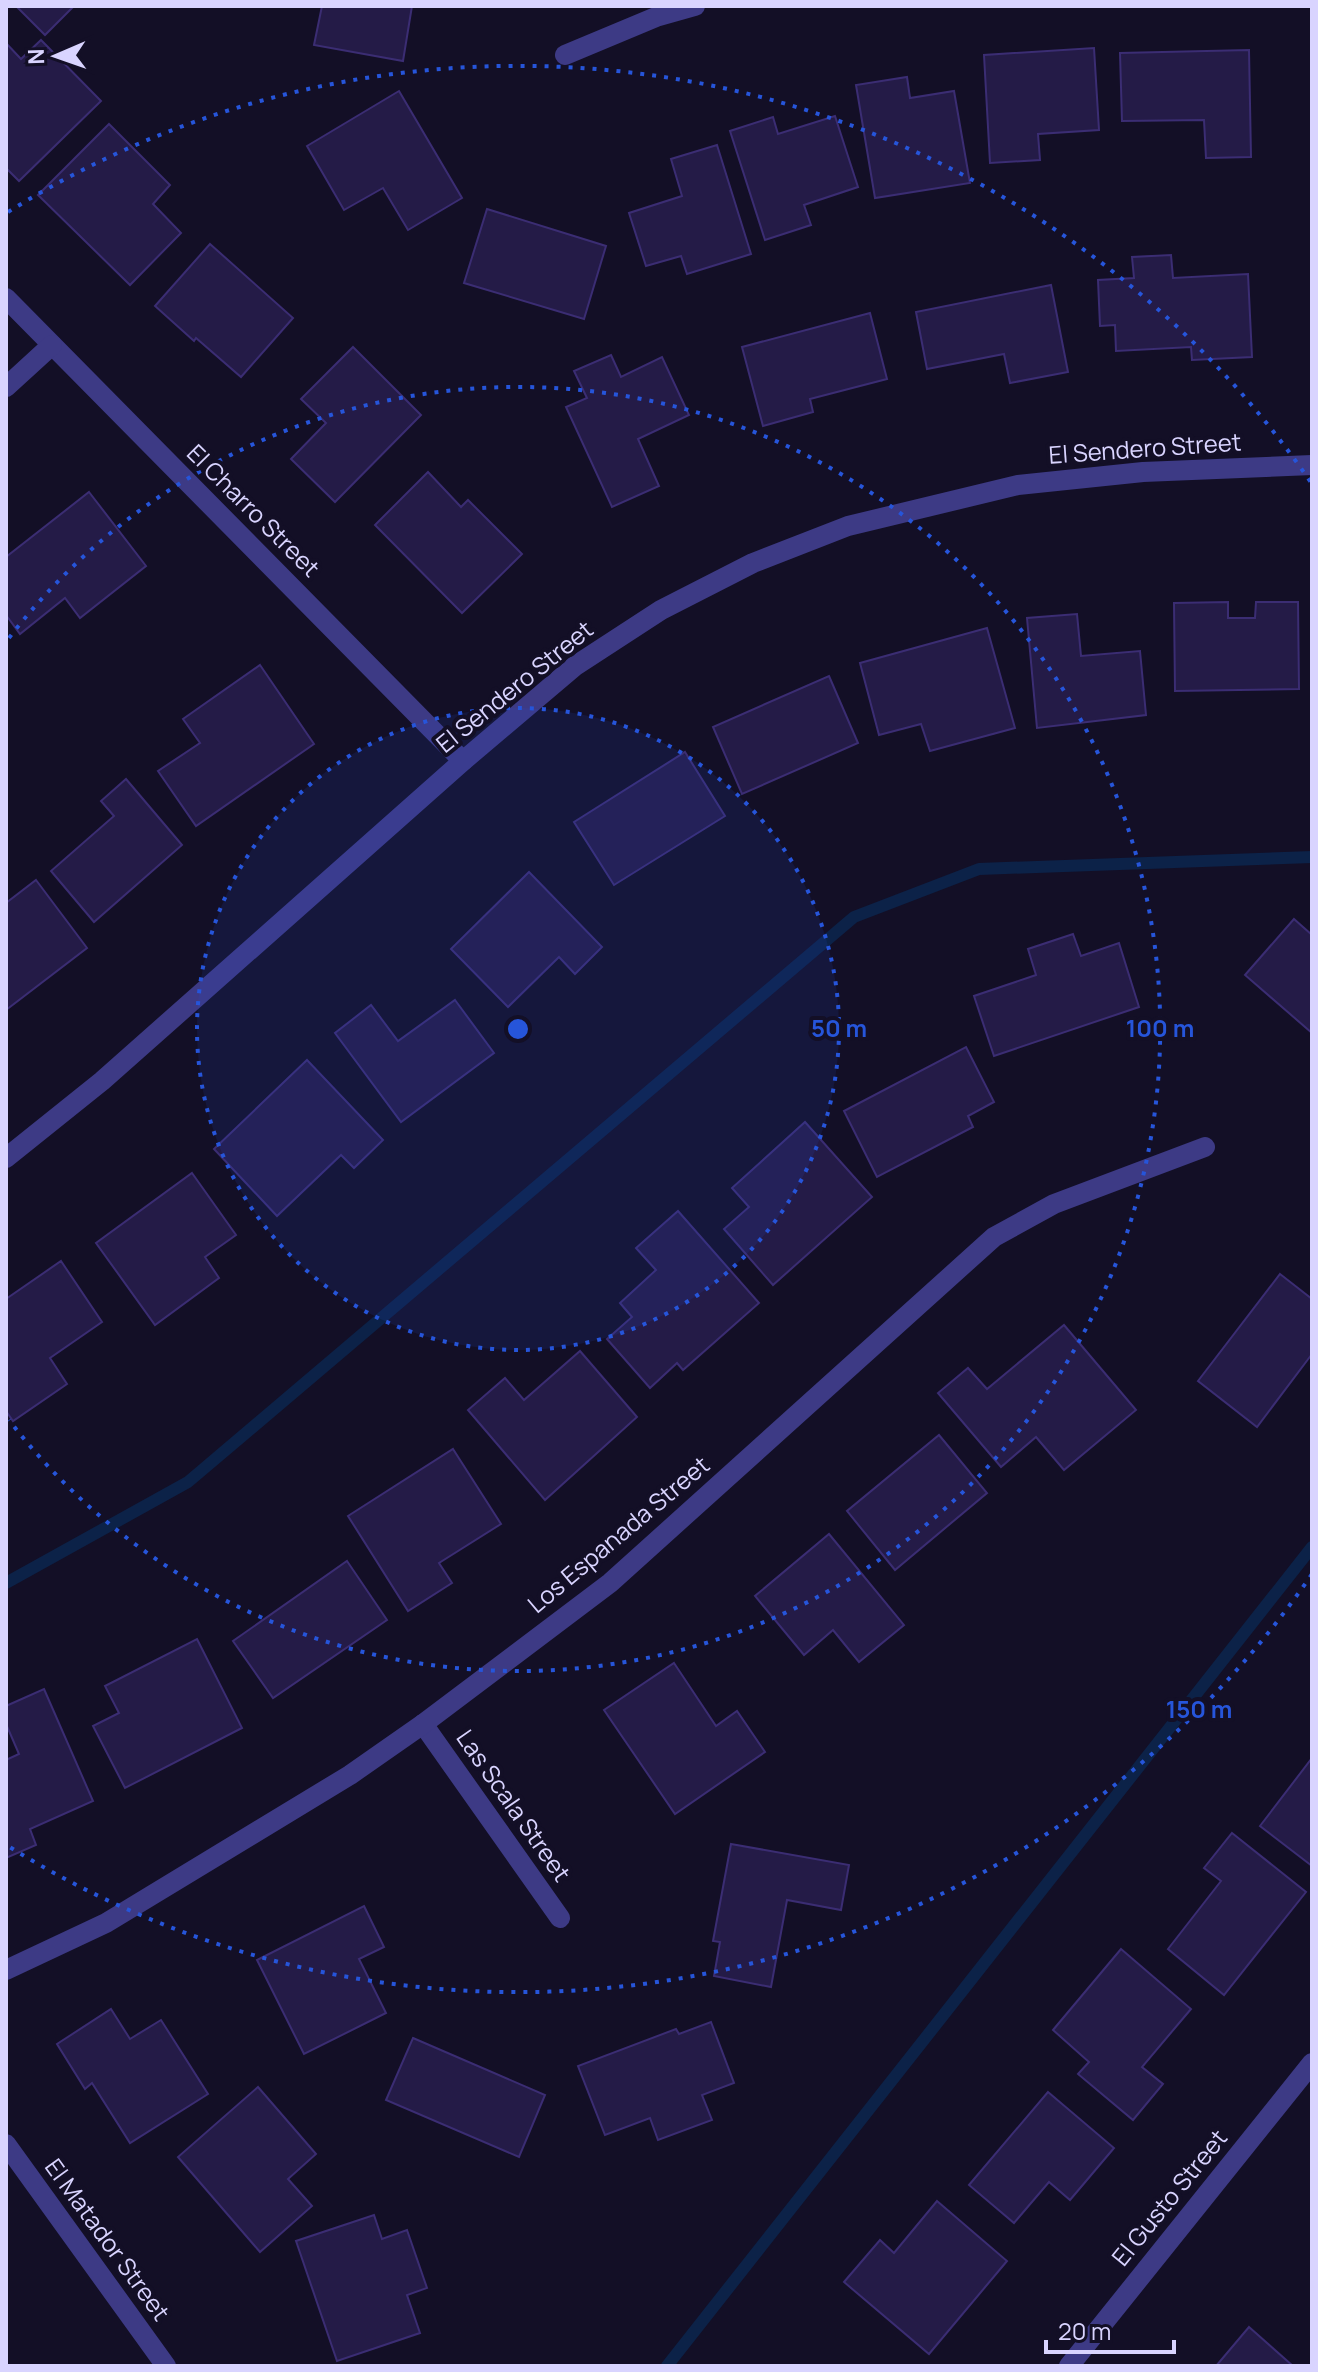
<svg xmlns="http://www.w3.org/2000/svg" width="1318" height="2372" viewBox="0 0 1318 2372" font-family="Manrope,sans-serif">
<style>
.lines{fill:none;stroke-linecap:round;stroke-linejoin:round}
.stream{stroke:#0c2248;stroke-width:12}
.building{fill:#241b47;stroke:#3b2d73;stroke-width:2}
.minor{stroke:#3d3a85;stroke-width:20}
.ring{fill:none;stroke:#2655da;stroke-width:4;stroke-dasharray:4 8}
.labels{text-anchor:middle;stroke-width:8;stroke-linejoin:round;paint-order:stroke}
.street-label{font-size:24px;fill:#d9d4ff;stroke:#130f26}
.centre{fill:#2655da;stroke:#130f26;stroke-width:4}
.ring-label{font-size:24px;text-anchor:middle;font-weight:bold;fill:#2655da;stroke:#130f26;stroke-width:8;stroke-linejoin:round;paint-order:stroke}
</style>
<rect width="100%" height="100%" fill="#130f26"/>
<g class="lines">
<g class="stream">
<path d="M 6,1583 L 188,1482 L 854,917 L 979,869 L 1312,857"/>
<path d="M 667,2366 L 1312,1547"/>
</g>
</g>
<g class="building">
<path d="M 16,6 L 74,6 L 45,35 Z"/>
<path d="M 322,6 L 412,6 L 403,61 L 314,45 Z"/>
<path d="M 41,40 L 101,101 L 19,181 L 6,168 L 6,43 L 21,59 Z"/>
<path d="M 1094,48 L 1099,130 L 1038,134 L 1040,160 L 990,163 L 984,55 Z"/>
<path d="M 1249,50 L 1251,157 L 1206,158 L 1204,120 L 1122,121 L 1120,53 Z"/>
<path d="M 907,77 L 910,98 L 954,91 L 970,183 L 875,198 L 856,85 Z"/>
<path d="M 399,91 L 462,198 L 408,230 L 383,188 L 344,210 L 307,146 Z"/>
<path d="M 835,116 L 858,187 L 804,205 L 811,225 L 765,240 L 730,131 L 773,117 L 778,134 Z"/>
<path d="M 109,124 L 170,185 L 153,204 L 181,233 L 130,285 L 38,195 Z"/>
<path d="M 717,145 L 751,254 L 687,274 L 681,256 L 646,266 L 629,213 L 682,196 L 671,159 Z"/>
<path d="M 487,209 L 606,246 L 584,319 L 464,283 Z"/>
<path d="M 210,244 L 293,318 L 241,377 L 196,338 L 194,341 L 155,306 Z"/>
<path d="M 1171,255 L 1173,278 L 1248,274 L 1252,357 L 1192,360 L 1191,347 L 1116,351 L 1115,325 L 1100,326 L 1098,280 L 1134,278 L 1132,257 Z"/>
<path d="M 1051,285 L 1068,372 L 1010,383 L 1004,354 L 927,369 L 916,312 Z"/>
<path d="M 870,313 L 887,379 L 810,399 L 813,412 L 763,426 L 742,347 Z"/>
<path d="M 353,347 L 421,415 L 335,502 L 291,459 L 326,423 L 301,399 Z"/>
<path d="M 611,355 L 621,377 L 662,357 L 689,415 L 638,439 L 659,486 L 612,507 L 566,407 L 587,398 L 574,371 Z"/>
<path d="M 428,472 L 461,507 L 468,500 L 522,554 L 462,613 L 375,525 Z"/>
<path d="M 89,492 L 146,566 L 80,618 L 65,598 L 20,634 L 6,615 L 6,557 Z"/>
<path d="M 1228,602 L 1228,618 L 1255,618 L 1256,602 L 1298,602 L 1299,689 L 1175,691 L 1174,603 Z"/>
<path d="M 1077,614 L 1081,656 L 1140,651 L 1146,715 L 1037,728 L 1027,618 Z"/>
<path d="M 987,628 L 1015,728 L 930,751 L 921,724 L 879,735 L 860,663 Z"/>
<path d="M 260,665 L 314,744 L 196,826 L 158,771 L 200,743 L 183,719 Z"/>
<path d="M 829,676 L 858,743 L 742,794 L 713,727 Z"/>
<path d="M 685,752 L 725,816 L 614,885 L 574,822 Z"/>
<path d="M 126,779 L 182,845 L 94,922 L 51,871 L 114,816 L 101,801 Z"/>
<path d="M 529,872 L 602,947 L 575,974 L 559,957 L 508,1007 L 451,949 Z"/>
<path d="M 36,880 L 87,948 L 6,1010 L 6,903 Z"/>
<path d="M 1294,919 L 1312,935 L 1312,1033 L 1245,975 Z"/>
<path d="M 1073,934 L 1081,956 L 1119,943 L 1139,1007 L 994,1056 L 974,996 L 1036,975 L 1028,949 Z"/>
<path d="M 455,1000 L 494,1053 L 401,1122 L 335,1033 L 371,1005 L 398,1041 Z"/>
<path d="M 966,1047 L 994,1102 L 968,1116 L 973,1127 L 877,1177 L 844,1111 Z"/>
<path d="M 307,1060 L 383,1140 L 354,1168 L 341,1155 L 277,1216 L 214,1149 Z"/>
<path d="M 805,1122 L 872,1197 L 773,1285 L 724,1229 L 749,1207 L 732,1188 Z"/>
<path d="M 192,1173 L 236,1235 L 205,1257 L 219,1278 L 155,1325 L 96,1243 Z"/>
<path d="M 678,1211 L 759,1303 L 683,1370 L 677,1363 L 650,1388 L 607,1339 L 632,1317 L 620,1303 L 656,1270 L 636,1248 Z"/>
<path d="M 61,1261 L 102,1322 L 50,1358 L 67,1384 L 13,1421 L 6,1411 L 6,1299 Z"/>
<path d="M 1280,1274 L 1312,1299 L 1312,1354 L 1257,1427 L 1198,1381 Z"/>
<path d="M 1064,1325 L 1136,1410 L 1064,1470 L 1036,1437 L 1001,1467 L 938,1393 L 968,1368 L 987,1389 Z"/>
<path d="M 580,1351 L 637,1417 L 545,1500 L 468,1410 L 505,1378 L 524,1400 Z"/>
<path d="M 939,1435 L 987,1493 L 895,1570 L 847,1511 Z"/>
<path d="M 453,1449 L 501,1524 L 439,1563 L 452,1583 L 408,1611 L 348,1516 Z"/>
<path d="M 829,1534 L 904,1625 L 859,1662 L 833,1630 L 804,1655 L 755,1596 Z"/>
<path d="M 347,1561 L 387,1620 L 273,1698 L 233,1641 Z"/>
<path d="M 197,1639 L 242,1728 L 125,1788 L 93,1726 L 119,1713 L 105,1686 Z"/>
<path d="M 674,1663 L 716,1726 L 737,1711 L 765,1752 L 675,1814 L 604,1710 Z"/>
<path d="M 44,1689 L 93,1801 L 30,1829 L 36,1845 L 6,1858 L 6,1760 L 19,1754 L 6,1724 L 6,1706 Z"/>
<path d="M 1312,1758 L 1312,1866 L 1260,1826 Z"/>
<path d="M 1232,1833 L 1306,1892 L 1224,1995 L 1168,1949 L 1221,1881 L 1204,1868 Z"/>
<path d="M 731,1844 L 849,1865 L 841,1910 L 787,1900 L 771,1987 L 714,1976 L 720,1942 L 713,1941 Z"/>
<path d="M 364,1906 L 384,1947 L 359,1959 L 386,2013 L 304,2054 L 257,1960 Z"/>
<path d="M 1121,1949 L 1191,2009 L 1142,2067 L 1163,2084 L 1133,2120 L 1078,2074 L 1089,2062 L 1053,2030 Z"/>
<path d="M 111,2009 L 130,2039 L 161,2020 L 208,2094 L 130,2143 L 92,2083 L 85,2089 L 57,2044 Z"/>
<path d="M 711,2022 L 734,2083 L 702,2095 L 712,2120 L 658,2140 L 650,2118 L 605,2135 L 578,2066 L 676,2029 L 679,2034 Z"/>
<path d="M 413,2038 L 545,2095 L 519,2157 L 386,2100 Z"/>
<path d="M 258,2087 L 316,2154 L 288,2179 L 312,2206 L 260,2252 L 178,2157 Z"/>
<path d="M 1048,2092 L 1114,2148 L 1070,2200 L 1049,2182 L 1014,2223 L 969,2185 Z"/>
<path d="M 937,2201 L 1007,2261 L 929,2354 L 844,2282 L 880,2240 L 894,2253 Z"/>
<path d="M 374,2215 L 382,2239 L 407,2230 L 427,2288 L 407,2295 L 420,2333 L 337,2361 L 296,2241 Z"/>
<path d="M 1249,2327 L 1293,2366 L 1216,2366 Z"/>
</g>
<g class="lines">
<g class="minor">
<path d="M 565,55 L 656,17 L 695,6"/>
<path d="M 6,298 L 463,761"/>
<path d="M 6,387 L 52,345"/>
<path d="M 6,1158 L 102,1081 L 463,761 L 575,666 L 661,610 L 753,563 L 848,526 L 1018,485 L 1143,472 L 1312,465"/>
<path d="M 423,1724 L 560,1918"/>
<path d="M 6,1970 L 106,1923 L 350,1775 L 423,1724 L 610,1583 L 994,1237 L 1054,1204 L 1205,1147"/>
<path d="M 6,2144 L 166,2366"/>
<path d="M 1069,2366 L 1312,2063"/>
</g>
</g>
<circle cx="518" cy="1029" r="321" fill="#2655da" fill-opacity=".12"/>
<g class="ring">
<circle cx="518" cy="1029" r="321"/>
<path d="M9 638A642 642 0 1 1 9 1420"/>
<path d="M1312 1574A963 963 0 0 1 8 1846M8 212A963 963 0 0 1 1312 484"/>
</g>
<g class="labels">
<g class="street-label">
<text transform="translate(1145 449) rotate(-4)" y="8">El Sendero Street</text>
<text transform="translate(253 511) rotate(45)" y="8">El Charro Street</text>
<text transform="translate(515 687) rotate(-39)" y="8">El Sendero Street</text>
<text transform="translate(619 1535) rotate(-40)" y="8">Los Espanada Street</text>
<text transform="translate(513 1806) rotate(55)" y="8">Las Scala Street</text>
<text transform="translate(1170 2198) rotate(-51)" y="8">El Gusto Street</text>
<text transform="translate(107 2240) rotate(54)" y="8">El Matador Street</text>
</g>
</g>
<circle cx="518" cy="1029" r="12" class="centre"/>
<g class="ring-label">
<text x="839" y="1037">50 m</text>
<text x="1160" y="1037">100 m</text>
<text x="1199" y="1718">150 m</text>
</g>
<rect width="1318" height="2372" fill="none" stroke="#d9d4ff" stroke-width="16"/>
<g transform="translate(56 56) rotate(268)" stroke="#130f26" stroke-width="6" paint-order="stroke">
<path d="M0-6L14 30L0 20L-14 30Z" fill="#d9d4ff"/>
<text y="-12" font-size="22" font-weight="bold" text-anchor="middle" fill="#d9d4ff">N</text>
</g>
<path d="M1046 2340v12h128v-12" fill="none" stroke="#d9d4ff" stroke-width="4"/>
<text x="1058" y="2340" font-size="24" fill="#d9d4ff" stroke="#130f26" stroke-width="6" paint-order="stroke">20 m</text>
</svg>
